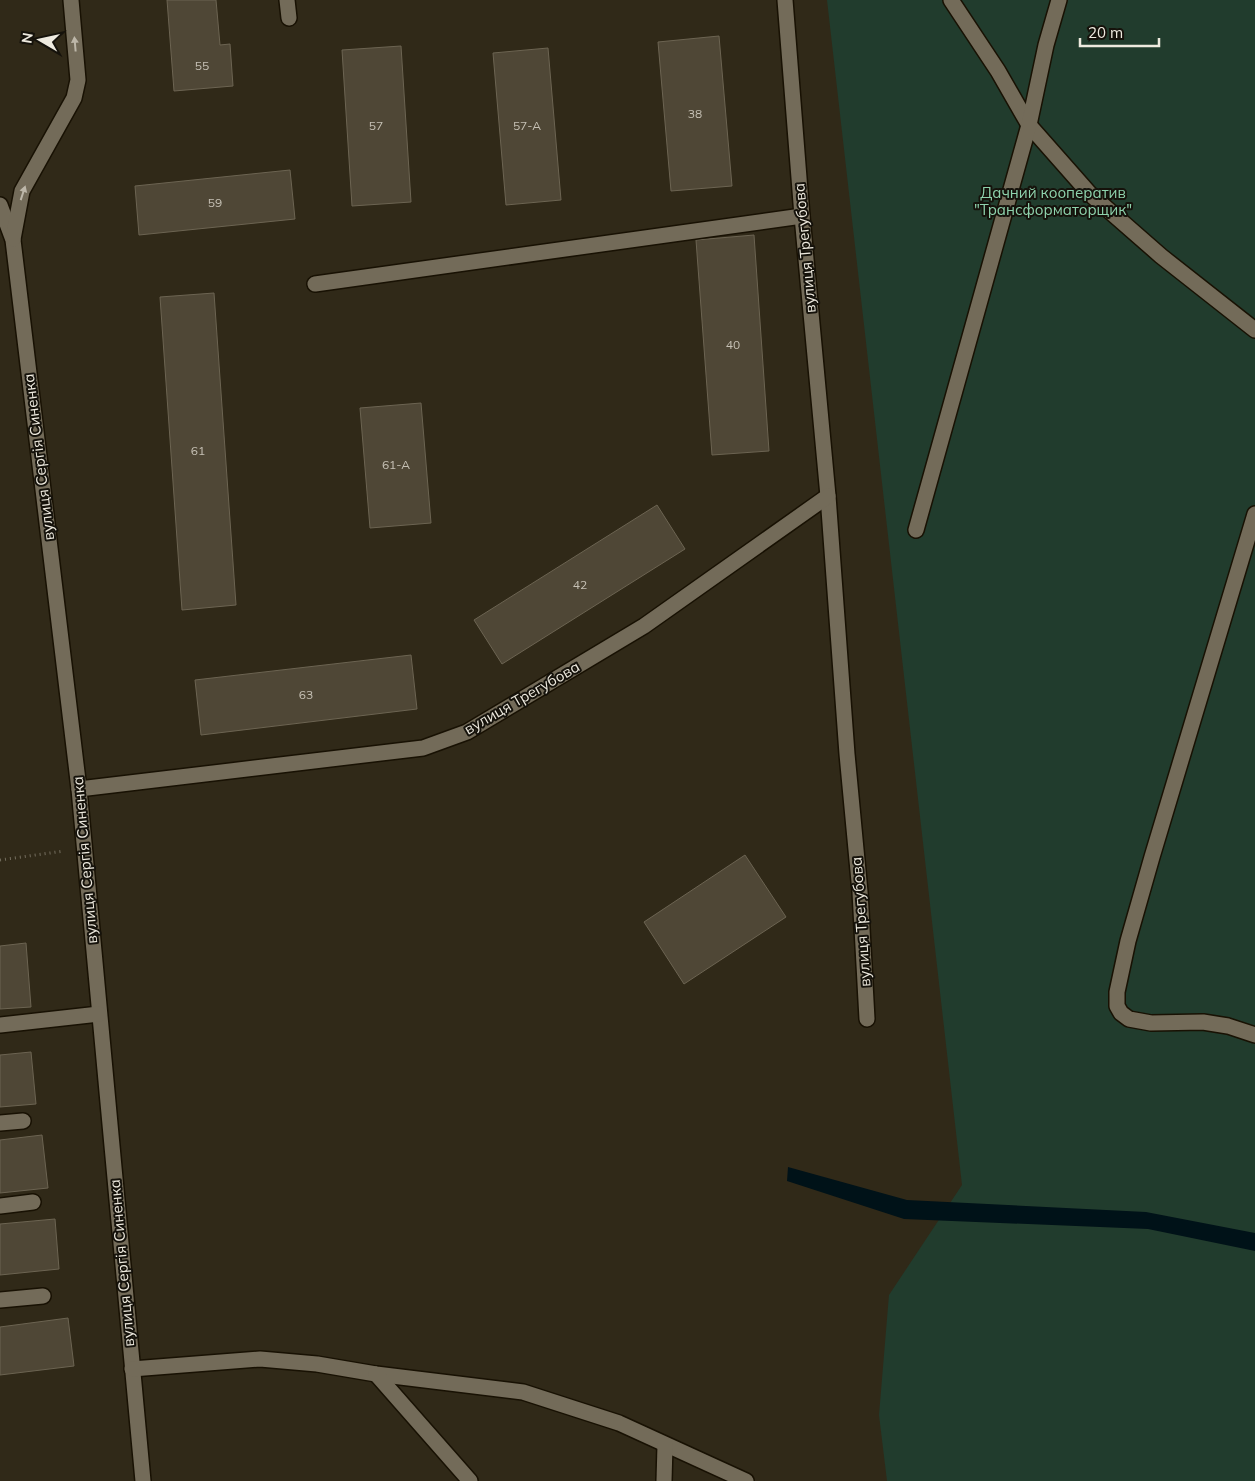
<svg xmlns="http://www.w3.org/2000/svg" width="1255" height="1481" viewBox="0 0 1255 1481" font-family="Mulish,sans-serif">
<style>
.green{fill:#213c2d}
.water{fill:#001218}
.building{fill:#4f4736;stroke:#6c6452}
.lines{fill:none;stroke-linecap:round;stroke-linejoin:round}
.minor-casing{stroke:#181103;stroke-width:18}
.path{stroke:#746e5f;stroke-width:3;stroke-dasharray:1 4;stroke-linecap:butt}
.minor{stroke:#736b59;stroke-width:15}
.oneway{fill:#bdb7a9}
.labels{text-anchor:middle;stroke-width:4;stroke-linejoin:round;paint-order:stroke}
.number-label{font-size:12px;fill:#c6c1b5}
.park-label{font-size:15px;fill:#8ed3ad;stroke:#15120b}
.street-label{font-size:15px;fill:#eeeadf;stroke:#15120b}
</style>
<rect width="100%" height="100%" fill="#302918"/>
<path class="green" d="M 827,0 L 1255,0 L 1255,1481 L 887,1481 L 879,1415 L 889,1295 L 962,1185 Z"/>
<path class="water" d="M 788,1167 L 907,1200 L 1146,1212 L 1255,1233 L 1255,1251 L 1148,1229 L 904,1219 L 787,1181 Z"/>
<g class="building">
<path d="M 167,0 L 216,0 L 220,45 L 230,44 L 233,86 L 174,91 Z"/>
<path d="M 719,36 L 732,186 L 671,191 L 658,42 Z"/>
<path d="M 401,46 L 411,202 L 352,206 L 342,50 Z"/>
<path d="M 548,48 L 561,200 L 506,205 L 493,53 Z"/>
<path d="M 290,170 L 295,219 L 139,235 L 135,186 Z"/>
<path d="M 754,235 L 769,451 L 712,455 L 696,240 Z"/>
<path d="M 214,293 L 236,605 L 182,610 L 160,297 Z"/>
<path d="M 421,403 L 431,523 L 370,528 L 360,408 Z"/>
<path d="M 657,505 L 685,549 L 502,664 L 474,620 Z"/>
<path d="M 411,655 L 417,709 L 201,735 L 195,680 Z"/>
<path d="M 745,855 L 786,917 L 684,984 L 644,922 Z"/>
<path d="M 26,943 L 31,1007 L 0,1009 L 0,946 Z"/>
<path d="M 31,1052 L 36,1104 L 0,1107 L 0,1055 Z"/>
<path d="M 42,1135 L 48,1188 L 0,1193 L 0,1140 Z"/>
<path d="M 55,1219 L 59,1269 L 0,1275 L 0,1224 Z"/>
<path d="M 68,1318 L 74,1366 L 0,1375 L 0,1327 Z"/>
</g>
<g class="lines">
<defs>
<g id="minor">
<path d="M 287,0 L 289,18"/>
<path d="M 785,0 L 802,216 L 828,496 L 847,754 L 860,892 L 867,1019"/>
<path d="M 951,0 L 998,71 L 1029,125 L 1089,193 L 1161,256 L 1255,330"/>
<path d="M 0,205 L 13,240 L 79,789 L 143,1481"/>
<path d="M 13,239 L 22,191 L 74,98 L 78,80 L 71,0"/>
<path d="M 315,284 L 802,216"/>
<path d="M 1255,514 L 1152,857 L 1128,941 L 1117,992 L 1117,1006 L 1121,1013 L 1129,1019 L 1151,1023 L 1203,1022 L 1228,1026 L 1255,1035"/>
<path d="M 916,530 L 1029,125 L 1046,45 L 1059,0"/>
<path d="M 79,789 L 423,748 L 467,732 L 644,626 L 828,496"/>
<path d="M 0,1025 L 99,1014"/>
<path d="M 0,1123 L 23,1121"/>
<path d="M 0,1206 L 33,1202"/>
<path d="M 0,1300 L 43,1296"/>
<path d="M 132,1369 L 260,1359 L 317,1364 L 376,1374 L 523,1392 L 619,1423 L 746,1481"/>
<path d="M 376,1374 L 470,1481"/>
<path d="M 664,1481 L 665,1445"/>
</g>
</defs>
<use href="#minor" class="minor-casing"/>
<path class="path" d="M 0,860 L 64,851"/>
<use href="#minor" class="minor"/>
</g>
<defs><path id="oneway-solid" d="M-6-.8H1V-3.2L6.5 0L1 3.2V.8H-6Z" transform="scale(1.25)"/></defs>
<g class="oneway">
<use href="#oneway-solid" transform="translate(75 44) rotate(-95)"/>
<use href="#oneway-solid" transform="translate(23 193) rotate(-72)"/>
</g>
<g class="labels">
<g class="number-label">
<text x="202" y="70">55</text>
<text x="695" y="118">38</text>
<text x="376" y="130">57</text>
<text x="527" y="130">57-А</text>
<text x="215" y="207">59</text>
<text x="733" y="349">40</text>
<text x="198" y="455">61</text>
<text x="396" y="469">61-А</text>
<text x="580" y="589">42</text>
<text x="306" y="699">63</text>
</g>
<g class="park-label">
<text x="1053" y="198">Дачний кооператив<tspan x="1053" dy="17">"Трансформаторщик"</tspan></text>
</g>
<g class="street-label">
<text transform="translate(805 248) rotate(-95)" y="5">вулиця Трегубова</text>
<text transform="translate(39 457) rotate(-97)" y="5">вулиця Сергія Синенка</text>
<text transform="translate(522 698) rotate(-30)" y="5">вулиця Трегубова</text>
<text transform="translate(85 860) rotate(-95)" y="5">вулиця Сергія Синенка</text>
<text transform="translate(861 922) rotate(-94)" y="5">вулиця Трегубова</text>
<text transform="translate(122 1263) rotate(-95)" y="5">вулиця Сергія Синенка</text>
</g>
</g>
<g transform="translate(40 40) rotate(279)" stroke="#15120b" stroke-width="4" paint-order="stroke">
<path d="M0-4L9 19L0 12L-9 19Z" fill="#eeeadf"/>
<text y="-8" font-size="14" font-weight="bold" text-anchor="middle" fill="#eeeadf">N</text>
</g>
<path d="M1080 38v8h79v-8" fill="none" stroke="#eeeadf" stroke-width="2.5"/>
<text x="1088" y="38" font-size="15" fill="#eeeadf" stroke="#15120b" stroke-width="4" paint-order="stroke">20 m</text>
</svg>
